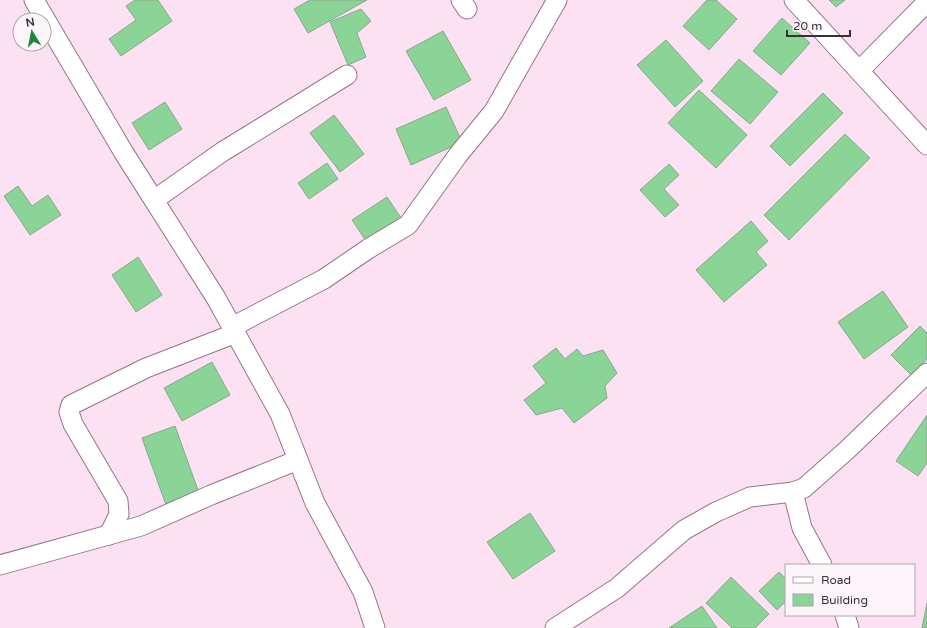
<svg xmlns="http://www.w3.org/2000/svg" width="927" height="628" viewBox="0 0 927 628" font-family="'Varela Round',sans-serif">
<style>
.building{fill:#8ad497;stroke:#8ba78f}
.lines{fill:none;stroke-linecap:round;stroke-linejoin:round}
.street-casing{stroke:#94758a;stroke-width:21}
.street{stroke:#fff;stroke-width:19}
</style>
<rect width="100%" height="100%" fill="#fce1f3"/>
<g class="building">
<path d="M 135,0 L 158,0 L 172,21 L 121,56 L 109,39 L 136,20 L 126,6 Z"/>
<path d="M 310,0 L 367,0 L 308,33 L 294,9 Z"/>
<path d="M 707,0 L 716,0 L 737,19 L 709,50 L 683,26 Z"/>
<path d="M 829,0 L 845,0 L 836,7 Z"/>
<path d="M 361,9 L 371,21 L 357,33 L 366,57 L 348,65 L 330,22 Z"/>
<path d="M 782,18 L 810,43 L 781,75 L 753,51 Z"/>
<path d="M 443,31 L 471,80 L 434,100 L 406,51 Z"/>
<path d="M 666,40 L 703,81 L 675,107 L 637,65 Z"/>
<path d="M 739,59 L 778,92 L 750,124 L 711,91 Z"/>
<path d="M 699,90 L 747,135 L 716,168 L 668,123 Z"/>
<path d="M 823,93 L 843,113 L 790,166 L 770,146 Z"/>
<path d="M 165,102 L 182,129 L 149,150 L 132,123 Z"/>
<path d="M 446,107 L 462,142 L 411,165 L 396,129 Z"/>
<path d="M 334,115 L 364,154 L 340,172 L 310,133 Z"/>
<path d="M 845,134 L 870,158 L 789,240 L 764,215 Z"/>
<path d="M 327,163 L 338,179 L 309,199 L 298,183 Z"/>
<path d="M 669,164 L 679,175 L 664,189 L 679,205 L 665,217 L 640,190 Z"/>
<path d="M 18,186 L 32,206 L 48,195 L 61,215 L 30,235 L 4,196 Z"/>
<path d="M 387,197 L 401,218 L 366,241 L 352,220 Z"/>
<path d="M 751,221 L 768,241 L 756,252 L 767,265 L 724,302 L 696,270 Z"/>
<path d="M 138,257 L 162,295 L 136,312 L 112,275 Z"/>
<path d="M 883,291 L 908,327 L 864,359 L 838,322 Z"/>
<path d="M 920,326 L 927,333 L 927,359 L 911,375 L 891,355 Z"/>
<path d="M 556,348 L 565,359 L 577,349 L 583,356 L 603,350 L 617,373 L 605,386 L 607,398 L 574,423 L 562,408 L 536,415 L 524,400 L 546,383 L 533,366 Z"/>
<path d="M 212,362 L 230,395 L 182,421 L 164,388 Z"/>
<path d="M 927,415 L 927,463 L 918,476 L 896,461 Z"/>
<path d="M 175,426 L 199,493 L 166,505 L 142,438 Z"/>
<path d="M 530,513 L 555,551 L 513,579 L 487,542 Z"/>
<path d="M 779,572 L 786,579 L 786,601 L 777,610 L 759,591 Z"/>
<path d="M 731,577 L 769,614 L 755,628 L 732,628 L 706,603 Z"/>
<path d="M 927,603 L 927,628 L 922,628 Z"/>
<path d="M 702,606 L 717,628 L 669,628 Z"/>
</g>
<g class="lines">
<defs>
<g id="street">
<path d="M 34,0 L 124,153 L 216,298 L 280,414 L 315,503 L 363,592 L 375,628"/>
<path d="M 461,0 L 467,9"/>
<path d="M 794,0 L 927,145"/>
<path d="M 860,70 L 927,2"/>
<path d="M 154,200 L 222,152 L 347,75"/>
<path d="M 232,327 L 324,279 L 368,249 L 408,225 L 458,155 L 494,111 L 557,0"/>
<path d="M 793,492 L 802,528 L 822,565"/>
<path d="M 109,535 L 119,514 L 118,501 L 73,424 L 69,412 L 71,405 L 146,368 L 236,333"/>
<path d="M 0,565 L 141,526 L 211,495 L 298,460"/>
<path d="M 845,615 L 849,628"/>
<path d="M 555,628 L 617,588 L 684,530 L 716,512 L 750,497 L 793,492 L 804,488 L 847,450 L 927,373"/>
</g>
</defs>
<use href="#street" class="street-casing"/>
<use href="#street" class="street"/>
</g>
<rect x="785" y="564" width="130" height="52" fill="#fcf5fa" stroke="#afa5ac"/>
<rect x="793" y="577" width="20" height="6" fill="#ffffff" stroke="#afa5ac"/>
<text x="821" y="584" font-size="12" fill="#3b2e37">Road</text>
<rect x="793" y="594" width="20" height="12" fill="#8ad497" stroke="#afa5ac"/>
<text x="821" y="604" font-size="12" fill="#3b2e37">Building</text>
<g transform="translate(32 32) rotate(350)"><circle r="19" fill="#fcf5fa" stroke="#afa5ac"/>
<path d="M0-3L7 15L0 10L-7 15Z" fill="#1b873e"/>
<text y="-6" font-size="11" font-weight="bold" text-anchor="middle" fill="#3b2e37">N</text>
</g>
<path d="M787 30v6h63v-6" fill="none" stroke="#3b2e37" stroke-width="2"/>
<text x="793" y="30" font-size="12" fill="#3b2e37" stroke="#fcf5fa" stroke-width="3" paint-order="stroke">20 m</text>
</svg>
